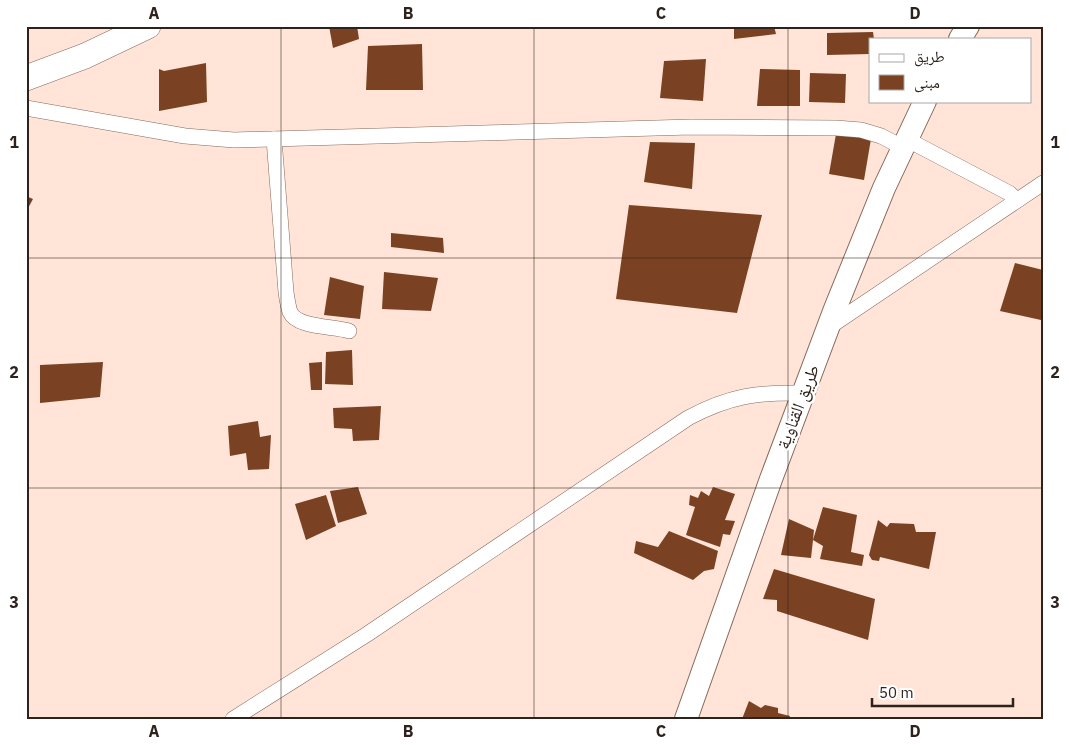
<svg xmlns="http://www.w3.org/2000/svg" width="1069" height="745" viewBox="0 0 1069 745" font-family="'IBM Plex Sans','Noto Naskh Arabic',sans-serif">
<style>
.building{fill:#7a4223}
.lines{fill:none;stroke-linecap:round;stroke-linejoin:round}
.street-casing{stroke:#86695b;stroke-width:16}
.secondary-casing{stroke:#86695b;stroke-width:24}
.primary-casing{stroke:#86695b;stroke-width:26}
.street{stroke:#fff;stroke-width:15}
.secondary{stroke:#fff;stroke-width:22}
.primary{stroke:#fff;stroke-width:25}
.grid{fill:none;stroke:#2e221c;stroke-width:1;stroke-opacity:0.55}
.labels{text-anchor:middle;stroke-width:5;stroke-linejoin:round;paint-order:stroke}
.street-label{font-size:18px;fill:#2e221c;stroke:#fff}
.neatline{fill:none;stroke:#2e221c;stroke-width:2}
.grid-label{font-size:16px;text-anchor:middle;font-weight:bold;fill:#2e221c}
</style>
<rect width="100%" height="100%" fill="#ffe4d7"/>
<g class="building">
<path d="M 329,26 L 357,26 L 359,39 L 333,48 Z"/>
<path d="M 734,26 L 774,26 L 776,34 L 734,39 Z"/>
<path d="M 873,32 L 874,39 L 870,39 L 870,54 L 827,55 L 827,33 Z"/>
<path d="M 422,44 L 423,90 L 366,90 L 368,46 Z"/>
<path d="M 706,59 L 703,101 L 660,98 L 664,61 Z"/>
<path d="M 206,63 L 207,102 L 159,111 L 159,69 L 164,71 Z"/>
<path d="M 760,69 L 800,70 L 800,106 L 757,106 Z"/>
<path d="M 810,73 L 846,74 L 845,103 L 809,102 Z"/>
<path d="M 836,134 L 871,139 L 864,180 L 829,174 Z"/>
<path d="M 650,142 L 695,143 L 692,189 L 644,182 Z"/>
<path d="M 26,196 L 33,199 L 26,212 Z"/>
<path d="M 629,205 L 762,215 L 737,313 L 616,299 Z"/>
<path d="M 391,233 L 443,238 L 444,253 L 391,247 Z"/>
<path d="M 1015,263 L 1043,270 L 1043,311 L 1041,320 L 1000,311 Z"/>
<path d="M 384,272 L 438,278 L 431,311 L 382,309 Z"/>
<path d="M 330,277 L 364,286 L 360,319 L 324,315 Z"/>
<path d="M 352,350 L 353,385 L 325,384 L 326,352 Z"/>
<path d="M 103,362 L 100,397 L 40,403 L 40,365 Z"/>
<path d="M 322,362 L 322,390 L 311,390 L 309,363 Z"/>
<path d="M 381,406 L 379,440 L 353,441 L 352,429 L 334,428 L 333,408 Z"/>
<path d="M 258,421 L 260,437 L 271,435 L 269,469 L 248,470 L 246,453 L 230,456 L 228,426 Z"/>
<path d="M 358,487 L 367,514 L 338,523 L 330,491 Z"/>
<path d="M 713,487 L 735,494 L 725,520 L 735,521 L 730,535 L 723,534 L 720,547 L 686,535 L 695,507 L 689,505 L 690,495 L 698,498 L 701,491 L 709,496 Z"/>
<path d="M 326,495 L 336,526 L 306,540 L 295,504 Z"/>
<path d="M 823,507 L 857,515 L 851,552 L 864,555 L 862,566 L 820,559 L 823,546 L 813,540 L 811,558 L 781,555 L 789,519 L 814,530 L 813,540 Z"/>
<path d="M 878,520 L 887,527 L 890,523 L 914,524 L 916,532 L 936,532 L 929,569 L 880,557 L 879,561 L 872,560 L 869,555 Z"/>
<path d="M 669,531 L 718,551 L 714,569 L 704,571 L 693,580 L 634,553 L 636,541 L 658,547 Z"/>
<path d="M 774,569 L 875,599 L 868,640 L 777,611 L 777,600 L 763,599 Z"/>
<path d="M 749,701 L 761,708 L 765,705 L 778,708 L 778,713 L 790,716 L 789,719 L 742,719 Z"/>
</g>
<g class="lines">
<defs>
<g id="street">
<path d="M 26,108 L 185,136 L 234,140 L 691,127 L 836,128 L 861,130 L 881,136 L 904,148"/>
<path d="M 274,139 L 286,292 C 287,299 288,306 290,312 C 297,328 334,326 349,331"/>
<path d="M 908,140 L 1009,193 L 1017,200"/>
<path d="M 829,327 L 1043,183"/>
<path d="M 233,719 L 366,635 L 688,418 C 729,396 757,392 804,393"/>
</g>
<g id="secondary">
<path d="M 960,39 L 968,26"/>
<path d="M 686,719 L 771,479 L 835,309 L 884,188 L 925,101"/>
</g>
<path id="primary" d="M 26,78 L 85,56 L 148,26"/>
</defs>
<use href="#street" class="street-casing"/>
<use href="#secondary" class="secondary-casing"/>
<use href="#primary" class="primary-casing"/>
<use href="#street" class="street"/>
<use href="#secondary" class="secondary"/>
<use href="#primary" class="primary"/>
</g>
<path class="grid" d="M 281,26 L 281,719M 534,26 L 534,719M 788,26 L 788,719M 26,258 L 1043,258M 26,488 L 1043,488"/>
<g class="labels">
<g class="street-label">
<text transform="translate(798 407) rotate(-69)" y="6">طريق القناوية</text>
</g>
</g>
<rect width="1069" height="745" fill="none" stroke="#ffffff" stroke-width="55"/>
<rect x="869" y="38" width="162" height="65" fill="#ffffff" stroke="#aba7a4"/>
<rect x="879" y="54" width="25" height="8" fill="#ffffff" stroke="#aba7a4"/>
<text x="914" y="62" font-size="15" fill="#2e221c">طريق</text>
<rect x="879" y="75" width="25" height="15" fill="#7a4223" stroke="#aba7a4"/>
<text x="914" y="88" font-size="15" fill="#2e221c">مبنى</text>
<path d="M872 698v8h141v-8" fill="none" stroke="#2e221c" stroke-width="2.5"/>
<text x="879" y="698" font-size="15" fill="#2e221c" stroke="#ffffff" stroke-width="4" paint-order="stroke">50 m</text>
<rect x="28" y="28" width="1014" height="690" class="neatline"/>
<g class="grid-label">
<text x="154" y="19">A</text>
<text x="408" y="19">B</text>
<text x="661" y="19">C</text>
<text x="915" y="19">D</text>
<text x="14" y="148">1</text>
<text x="1055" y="148">1</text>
<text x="14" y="378">2</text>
<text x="1055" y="378">2</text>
<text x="14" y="608">3</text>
<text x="1055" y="608">3</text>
<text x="154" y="737">A</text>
<text x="408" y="737">B</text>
<text x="661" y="737">C</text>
<text x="915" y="737">D</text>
</g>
</svg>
